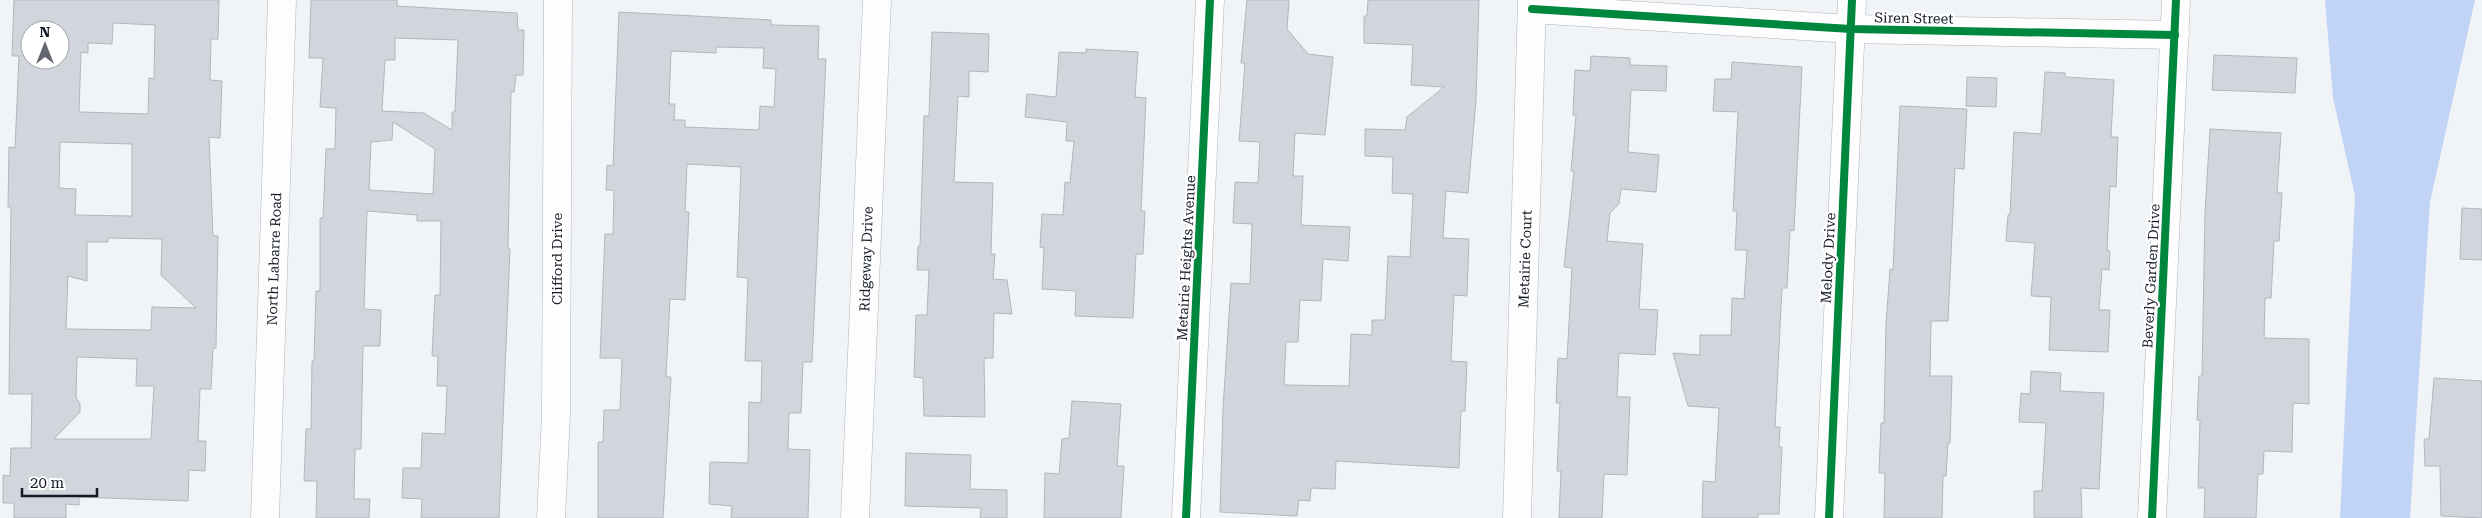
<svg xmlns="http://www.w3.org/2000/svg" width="2482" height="518" viewBox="0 0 2482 518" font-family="'Roboto Serif',serif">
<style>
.water{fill:#c2d4f6}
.building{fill:#d1d5dc;stroke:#b2b6bd;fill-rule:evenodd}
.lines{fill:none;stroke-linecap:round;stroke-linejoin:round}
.street-casing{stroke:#b0b4bb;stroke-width:29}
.street{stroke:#fdfdfe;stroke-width:28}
.cycleway-casing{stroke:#fff;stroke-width:11}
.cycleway{stroke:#00873e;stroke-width:8}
.labels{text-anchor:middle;stroke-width:4.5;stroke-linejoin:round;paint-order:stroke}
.street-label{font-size:14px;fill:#151b26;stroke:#fff}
</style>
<rect width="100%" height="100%" fill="#f1f4f7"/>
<path class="water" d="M 2325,0 L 2475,0 L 2430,202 L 2410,518 L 2340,518 L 2355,196 L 2333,98 Z"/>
<g class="building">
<path d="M 14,0 L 219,0 L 218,39 L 211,39 L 210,80 L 222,81 L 220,138 L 209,137 L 213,236 L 218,236 L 216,348 L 213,348 L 211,389 L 200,389 L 198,441 L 206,441 L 205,471 L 189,470 L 188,501 L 79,497 L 79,505 L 66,504 L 66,518 L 14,518 L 14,503 L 3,503 L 3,475 L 10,476 L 11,448 L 31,448 L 32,394 L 9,394 L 11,207 L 8,207 L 9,147 L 15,148 L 19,56 L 12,56 ZM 113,23 L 155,25 L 154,79 L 149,78 L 148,114 L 79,112 L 81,52 L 88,53 L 88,43 L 112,44 ZM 30,30 L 60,30 L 60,60 L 30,60 ZM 60,142 L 132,144 L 132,216 L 75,215 L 76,189 L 59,188 ZM 108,238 L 162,239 L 161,275 L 196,308 L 152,307 L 151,330 L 66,329 L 68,276 L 87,281 L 87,242 L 108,242 ZM 77,357 L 137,359 L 136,386 L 154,386 L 151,439 L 54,439 L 80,412 L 80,403 L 76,398 Z"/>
<path d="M 311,0 L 397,0 L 397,6 L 517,13 L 518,30 L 524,30 L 523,75 L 516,75 L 514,92 L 511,92 L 508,249 L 510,249 L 499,518 L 421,518 L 422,499 L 402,498 L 403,468 L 421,468 L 422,433 L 445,434 L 447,386 L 437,386 L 438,356 L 432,356 L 435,295 L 440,295 L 441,221 L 417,221 L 417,215 L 367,211 L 364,309 L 381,310 L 380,346 L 363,346 L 361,449 L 355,449 L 354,499 L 370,499 L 369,518 L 316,518 L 317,481 L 304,481 L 306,429 L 311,429 L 312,361 L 314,361 L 316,291 L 320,291 L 320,218 L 323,218 L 326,149 L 335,149 L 336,108 L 320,107 L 323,58 L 309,58 ZM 395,38 L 458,40 L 455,112 L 452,112 L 452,130 L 424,113 L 382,111 L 385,60 L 395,60 ZM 393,122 L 435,149 L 433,194 L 369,190 L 371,142 L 392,140 Z"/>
<path d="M 1247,0 L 1289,0 L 1287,29 L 1308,54 L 1333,57 L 1325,135 L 1295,133 L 1293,176 L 1303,176 L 1301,225 L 1350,227 L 1348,261 L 1323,259 L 1321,301 L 1300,300 L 1298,342 L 1286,342 L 1284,385 L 1349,386 L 1351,334 L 1372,335 L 1372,320 L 1385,320 L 1388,256 L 1410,257 L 1413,194 L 1392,193 L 1393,157 L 1365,156 L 1365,129 L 1405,130 L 1407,117 L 1444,87 L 1411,85 L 1413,45 L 1364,43 L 1364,16 L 1367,16 L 1368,0 L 1479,0 L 1476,100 L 1468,193 L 1446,191 L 1443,238 L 1469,239 L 1467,296 L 1454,295 L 1451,361 L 1467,362 L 1465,411 L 1461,411 L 1459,468 L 1336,461 L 1335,489 L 1311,488 L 1310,501 L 1299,500 L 1297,516 L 1220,512 L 1223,409 L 1231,283 L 1250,284 L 1252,224 L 1233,223 L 1235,182 L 1258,183 L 1260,142 L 1239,141 L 1245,63 L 1241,63 Z"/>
<path d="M 619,12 L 771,20 L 771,25 L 819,26 L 818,59 L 826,59 L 812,362 L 803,362 L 801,413 L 789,413 L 788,449 L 810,450 L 808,518 L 731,518 L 732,506 L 709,504 L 710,462 L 748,463 L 749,402 L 761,403 L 762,361 L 745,361 L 748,278 L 737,277 L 741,167 L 687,164 L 685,212 L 689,212 L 685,300 L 670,299 L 666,377 L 671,377 L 663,518 L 598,518 L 598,442 L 603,442 L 604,410 L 620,410 L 622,358 L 600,358 L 605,234 L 613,234 L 614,190 L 606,190 L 607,165 L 613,166 ZM 716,47 L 764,48 L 763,68 L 776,69 L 774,107 L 760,106 L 759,130 L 685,127 L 685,120 L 674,120 L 675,104 L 669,104 L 671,51 L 716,53 Z"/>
<path d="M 932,32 L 989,34 L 988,72 L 969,71 L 969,97 L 958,96 L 954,182 L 993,183 L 991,254 L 995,254 L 993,279 L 1007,280 L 1012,314 L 994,313 L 993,358 L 984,358 L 985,417 L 924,416 L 923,378 L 914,377 L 916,315 L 927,315 L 929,270 L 917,270 L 918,246 L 920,246 L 924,116 L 929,116 Z"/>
<path d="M 1086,49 L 1138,52 L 1135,97 L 1146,98 L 1141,211 L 1145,211 L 1143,254 L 1136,254 L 1133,318 L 1075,316 L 1076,291 L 1042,289 L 1044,248 L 1040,247 L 1042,214 L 1063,215 L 1065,182 L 1070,183 L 1074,141 L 1066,141 L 1067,122 L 1025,117 L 1027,94 L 1056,97 L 1059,52 L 1086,53 Z"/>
<path d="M 2214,55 L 2297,58 L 2295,93 L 2212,90 Z"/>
<path d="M 1591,56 L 1630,58 L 1630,65 L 1667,66 L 1666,91 L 1631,90 L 1628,152 L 1659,155 L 1656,192 L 1621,189 L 1619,204 L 1610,213 L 1607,241 L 1643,244 L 1639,309 L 1658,310 L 1655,355 L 1619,353 L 1617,397 L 1630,397 L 1627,475 L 1604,474 L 1602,518 L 1559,518 L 1561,471 L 1557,471 L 1560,403 L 1556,403 L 1558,358 L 1567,359 L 1572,268 L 1564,267 L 1574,171 L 1571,171 L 1576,115 L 1573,115 L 1575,70 L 1590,71 Z"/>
<path d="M 1732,62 L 1802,67 L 1794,231 L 1790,230 L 1787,288 L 1782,288 L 1775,427 L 1780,427 L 1779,447 L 1782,447 L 1779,514 L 1758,514 L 1758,518 L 1702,518 L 1703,481 L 1715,482 L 1719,408 L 1688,406 L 1673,353 L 1700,355 L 1700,335 L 1731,335 L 1732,298 L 1744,299 L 1747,250 L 1735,250 L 1737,211 L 1733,211 L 1738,112 L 1713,111 L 1715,79 L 1731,79 Z"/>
<path d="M 2045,72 L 2065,73 L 2065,77 L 2114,80 L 2111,137 L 2118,137 L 2116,187 L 2110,186 L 2107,250 L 2110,251 L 2109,270 L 2102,269 L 2099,310 L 2110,310 L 2108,352 L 2049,350 L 2051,297 L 2031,296 L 2035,243 L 2006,241 L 2008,215 L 2010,215 L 2014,132 L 2041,134 Z"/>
<path d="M 1967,77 L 1997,78 L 1996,107 L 1966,106 Z"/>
<path d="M 1900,106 L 1967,109 L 1964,169 L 1955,168 L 1948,321 L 1931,321 L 1930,376 L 1952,376 L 1950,443 L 1948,443 L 1946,476 L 1943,476 L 1942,518 L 1884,518 L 1885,473 L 1879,473 L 1881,423 L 1884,423 L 1886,324 L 1890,269 L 1893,270 Z"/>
<path d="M 2210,129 L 2281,133 L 2277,193 L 2282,193 L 2279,241 L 2274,241 L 2271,298 L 2265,298 L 2264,338 L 2309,339 L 2309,404 L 2293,403 L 2292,452 L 2264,451 L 2263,474 L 2258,474 L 2256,518 L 2204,518 L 2205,488 L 2198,488 L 2200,420 L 2197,420 L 2199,376 L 2202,376 L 2205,213 Z"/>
<path d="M 2462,208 L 2482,209 L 2482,260 L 2460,259 Z"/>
<path d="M 2031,371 L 2061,373 L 2060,391 L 2104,393 L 2099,489 L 2081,488 L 2082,518 L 2034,518 L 2034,491 L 2042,491 L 2046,423 L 2019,422 L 2021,393 L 2030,394 Z"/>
<path d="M 2434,378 L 2482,381 L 2482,518 L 2441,516 L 2440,466 L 2425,466 L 2424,439 L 2429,439 Z"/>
<path d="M 1072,401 L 1121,404 L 1117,466 L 1124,466 L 1121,518 L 1044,518 L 1045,473 L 1059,474 L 1062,439 L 1069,438 Z"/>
<path d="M 906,453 L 971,455 L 970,489 L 1007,490 L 1007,518 L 980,518 L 981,508 L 905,506 Z"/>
</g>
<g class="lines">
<defs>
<g id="street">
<path d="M 1532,9 L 1851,29 L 2175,35"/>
<path d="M 265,518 L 282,0"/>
<path d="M 551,518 L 556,414 L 558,0"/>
<path d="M 855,518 L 877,0"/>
<path d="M 1186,518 L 1210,0"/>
<path d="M 1517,518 L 1532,0"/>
<path d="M 1829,518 L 1852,0"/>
<path d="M 2152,518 L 2176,0"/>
</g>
</defs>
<use href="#street" class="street-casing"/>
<use href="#street" class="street"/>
<defs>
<g id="cycleway">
<path d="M 1532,9 L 1851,29 L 2175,35"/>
<path d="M 1186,518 L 1210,0"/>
<path d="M 1829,518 L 1852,0"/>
<path d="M 2152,518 L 2176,0"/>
</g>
</defs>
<use href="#cycleway" class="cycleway-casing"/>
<use href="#cycleway" class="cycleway"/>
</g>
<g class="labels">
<g class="street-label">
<text transform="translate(1914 18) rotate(1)" y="5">Siren Street</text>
<text transform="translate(1186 258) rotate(-87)" y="5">Metairie Heights Avenue</text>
<text transform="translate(1828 258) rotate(-87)" y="5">Melody Drive</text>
<text transform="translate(274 259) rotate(-88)" y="5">North Labarre Road</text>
<text transform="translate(557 259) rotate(-90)" y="5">Clifford Drive</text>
<text transform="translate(866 259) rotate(-88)" y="5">Ridgeway Drive</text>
<text transform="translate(1525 259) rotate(-88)" y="5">Metairie Court</text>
<text transform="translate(2151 276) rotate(-87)" y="5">Beverly Garden Drive</text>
</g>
</g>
<g transform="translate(45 45)"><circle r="24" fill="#ffffff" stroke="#a1a4a8"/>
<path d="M0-4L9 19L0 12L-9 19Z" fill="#62676f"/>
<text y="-8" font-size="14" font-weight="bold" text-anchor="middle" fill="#151b26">N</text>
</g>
<path d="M22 488v8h75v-8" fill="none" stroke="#151b26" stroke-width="2.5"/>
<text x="30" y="488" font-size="15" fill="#151b26" stroke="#ffffff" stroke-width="4" paint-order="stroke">20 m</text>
</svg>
